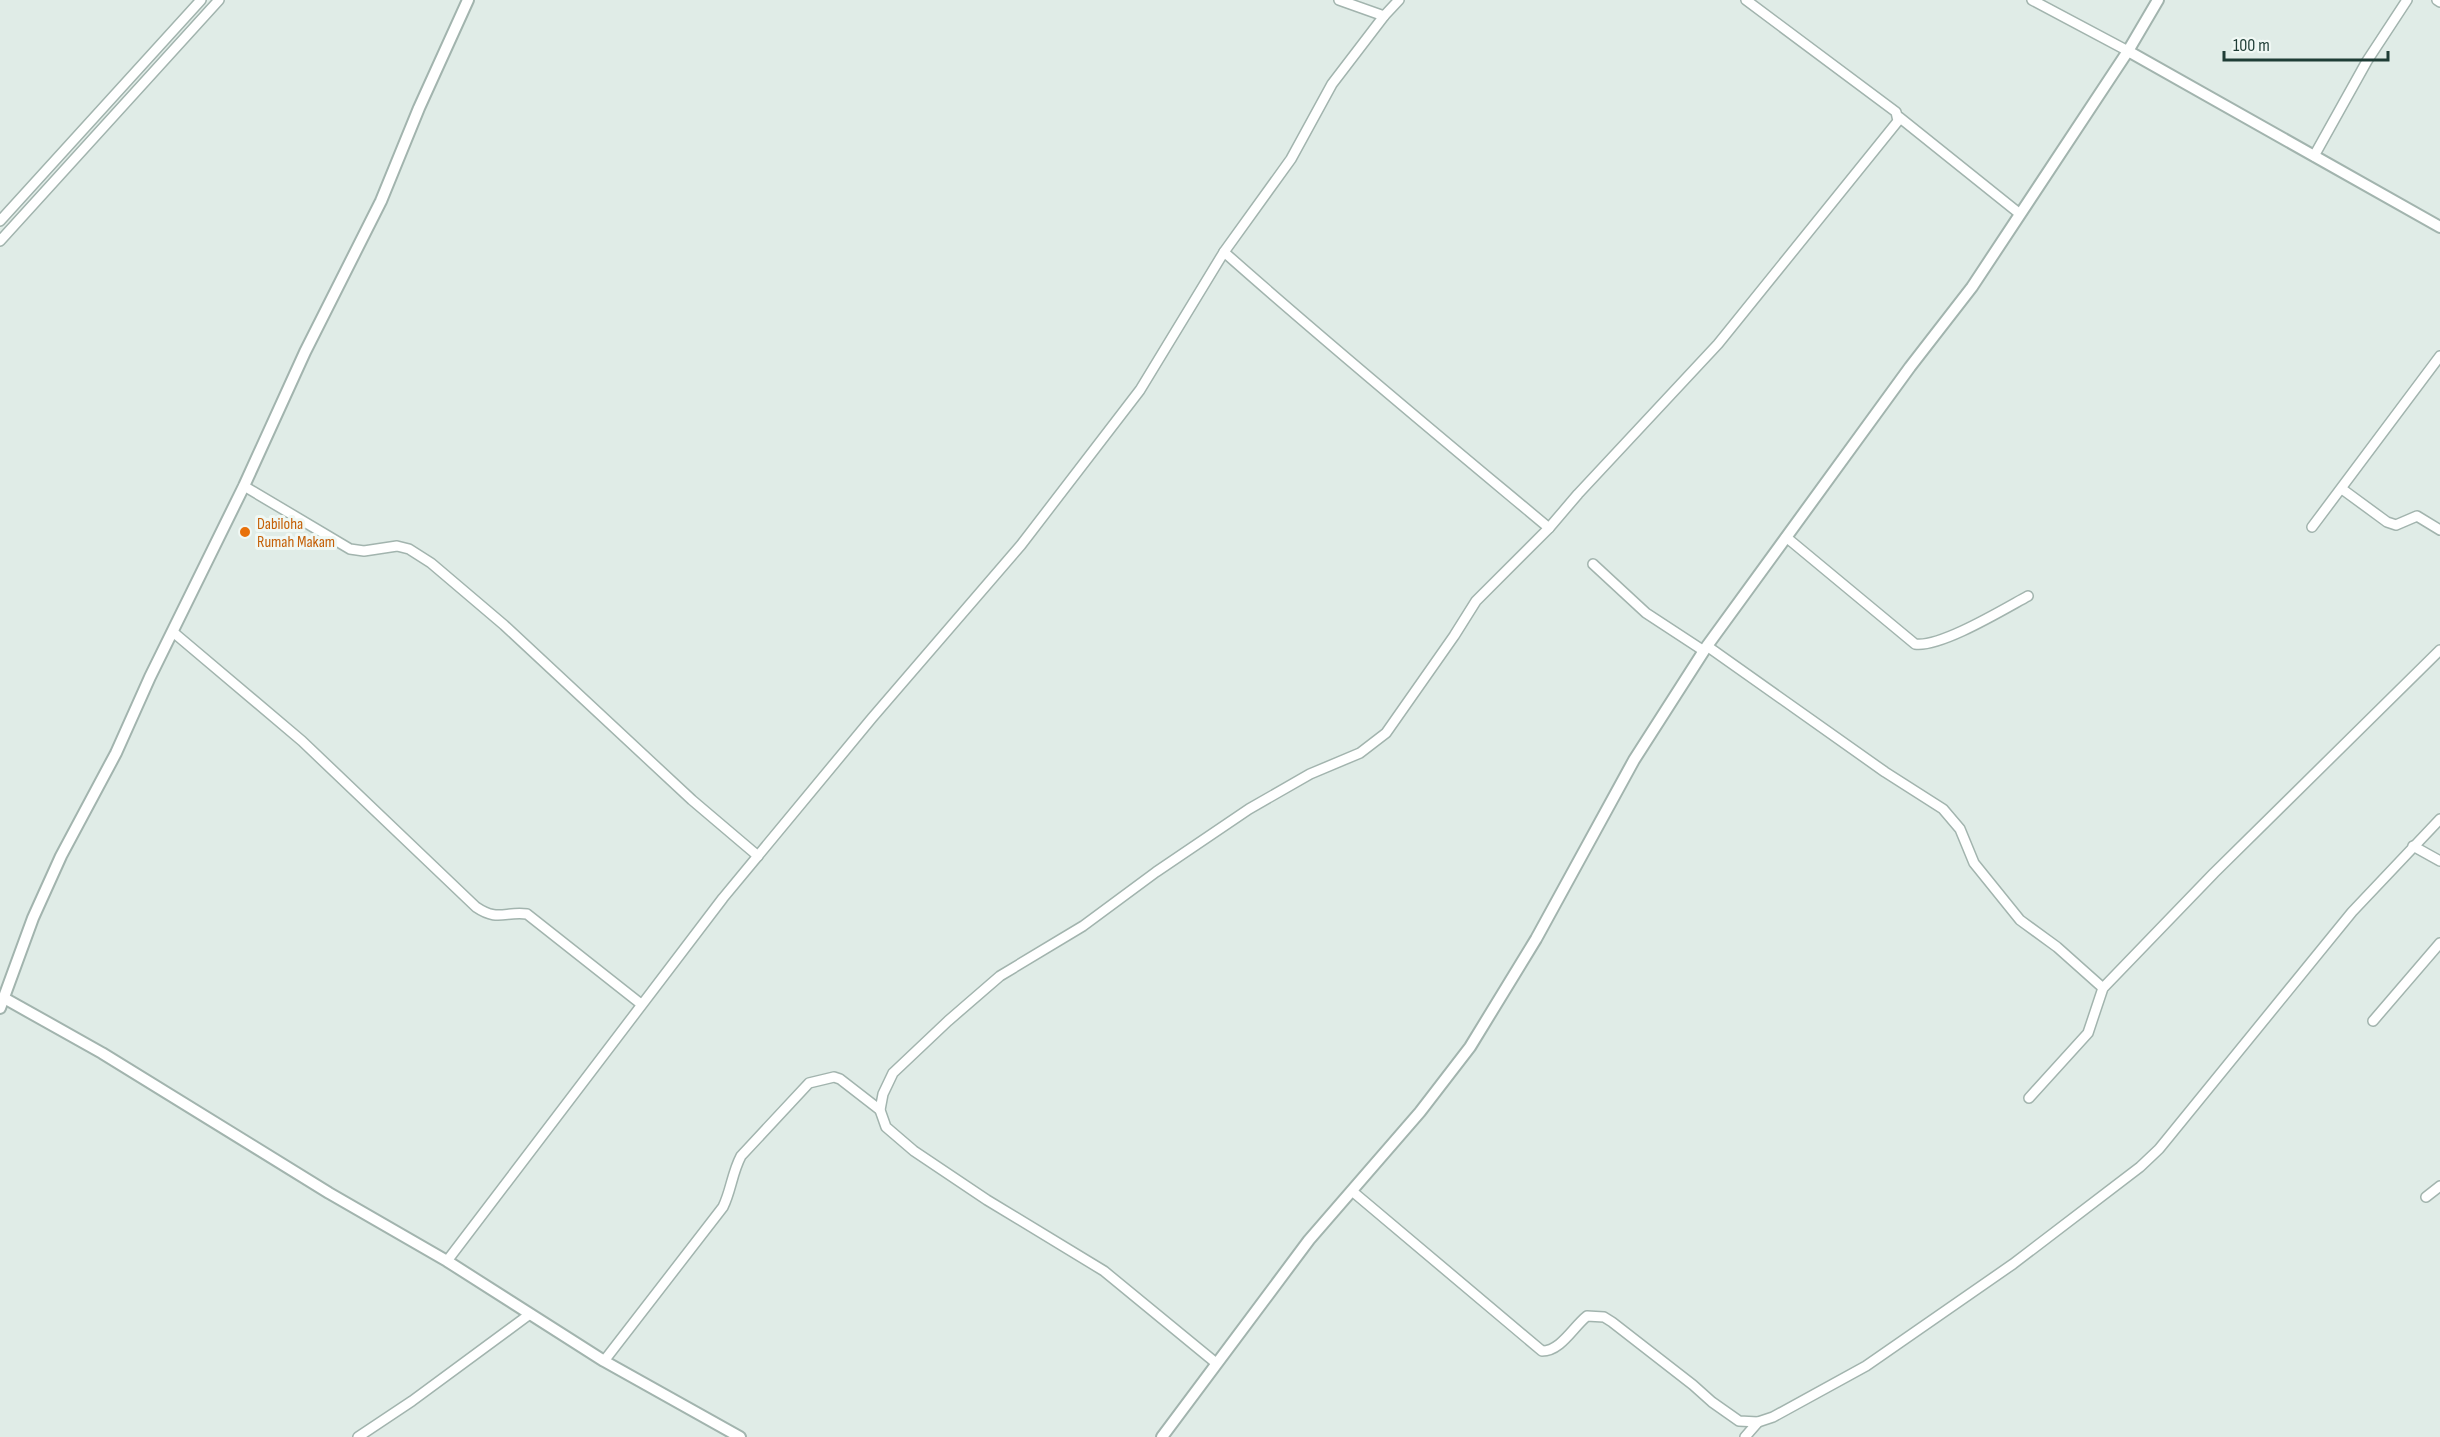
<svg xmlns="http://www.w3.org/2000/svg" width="2440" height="1437" viewBox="0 0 2440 1437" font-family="'Sofia Sans Condensed',sans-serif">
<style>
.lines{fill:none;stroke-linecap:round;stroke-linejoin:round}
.minor-casing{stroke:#a2b4ae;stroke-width:12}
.tertiary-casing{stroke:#a2b4ae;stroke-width:14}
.minor{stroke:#fff;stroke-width:9}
.tertiary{stroke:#fff;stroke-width:10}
.food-dot{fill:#e8710a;stroke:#f0f8f4;stroke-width:2}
.labels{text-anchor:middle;stroke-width:6;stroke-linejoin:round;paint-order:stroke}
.food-label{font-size:16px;fill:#c56008;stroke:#f0f8f4;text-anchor:start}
</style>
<rect width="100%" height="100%" fill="#e0ece7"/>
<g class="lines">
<defs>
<g id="minor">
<path d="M 1339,0 L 1384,16 L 1399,0"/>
<path d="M 2032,0 L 2128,51"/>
<path d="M 2437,0 L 2440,2"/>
<path d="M 1899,117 L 2020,214"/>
<path d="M 2314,156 L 2367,61 L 2407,0"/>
<path d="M 0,221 L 201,0"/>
<path d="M 0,241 L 219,0"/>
<path d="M 1224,252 C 1331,347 1440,437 1549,528"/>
<path d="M 244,486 L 350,549 L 364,551 L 397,546 L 409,549 L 431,563 L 504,625 L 692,800 L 758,856"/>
<path d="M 2342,489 L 2387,522 L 2396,525 L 2417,516 L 2440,530"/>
<path d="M 2312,527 L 2440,356"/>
<path d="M 1786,537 L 1915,644 C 1940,648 2004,609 2028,596"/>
<path d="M 1593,564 L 1646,613 L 1704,651"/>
<path d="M 173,632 L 302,741 L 476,907 C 498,922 505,911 527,914 L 641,1004"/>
<path d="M 1707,646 L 1885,772 L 1943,809 L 1960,829 L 1974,863 L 2020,920 L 2057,947 L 2103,988"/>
<path d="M 2413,846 L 2440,861"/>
<path d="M 2373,1021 L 2440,943"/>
<path d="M 2029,1098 L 2088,1033 L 2103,988 L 2214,873 L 2440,650"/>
<path d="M 1352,1191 L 1542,1351 C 1561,1351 1573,1327 1587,1316 L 1604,1317 L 1612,1322 L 1693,1385 L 1712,1402 L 1739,1421 L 1758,1422 L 1773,1417 L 1866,1366 L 2013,1264 L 2140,1167 L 2159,1149 L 2352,912 L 2440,819"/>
<path d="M 2426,1197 L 2440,1186"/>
<path d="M 447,1261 L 723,898 L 872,718 L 1021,545 L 1140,390 L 1224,252 L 1291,159 L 1332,84 L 1384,16"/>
<path d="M 604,1361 L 723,1207 C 731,1191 732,1173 741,1156 L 809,1083 L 834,1077 L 840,1079 L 880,1110"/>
<path d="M 1216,1363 L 1104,1271 L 987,1200 L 914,1151 L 886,1127 L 880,1110 L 883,1094 L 893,1073 L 948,1021 L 1000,976 L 1083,926 L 1156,872 L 1249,809 L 1310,774 L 1360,753 L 1386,733 L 1454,636 L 1476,601 L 1549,528 L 1578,494 L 1718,344 L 1898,121 L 1896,112 L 1746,0"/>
<path d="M 358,1437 L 412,1401 L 530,1314"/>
<path d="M 1745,1437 L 1758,1422"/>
</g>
<g id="tertiary">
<path d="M 2128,51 L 2440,227"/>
<path d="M 4,998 L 102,1053 L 329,1193 L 447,1261 L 604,1361 L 740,1437"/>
<path d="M 0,1008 L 33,918 L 61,856 L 116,753 L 150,677 L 244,486 L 305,352 L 381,201 L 419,108 L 468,0"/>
<path d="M 1162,1437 L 1309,1240 L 1420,1112 L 1470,1047 L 1536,939 L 1634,760 L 1707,646 L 1910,367 L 1972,287 L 2128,51 L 2158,0"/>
</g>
</defs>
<use href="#minor" class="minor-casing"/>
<use href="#tertiary" class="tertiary-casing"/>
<use href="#minor" class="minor"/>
<use href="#tertiary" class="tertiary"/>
</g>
<circle class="food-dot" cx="245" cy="532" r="6"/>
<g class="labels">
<g class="food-label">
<text x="257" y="529">Dabiloha<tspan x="257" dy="18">Rumah Makam</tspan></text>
</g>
</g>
<path d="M2224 51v9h164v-9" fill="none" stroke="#1f3d36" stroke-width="3"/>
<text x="2233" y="51" font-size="18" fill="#1f3d36" stroke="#f0f8f4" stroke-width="4.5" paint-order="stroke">100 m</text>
</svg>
